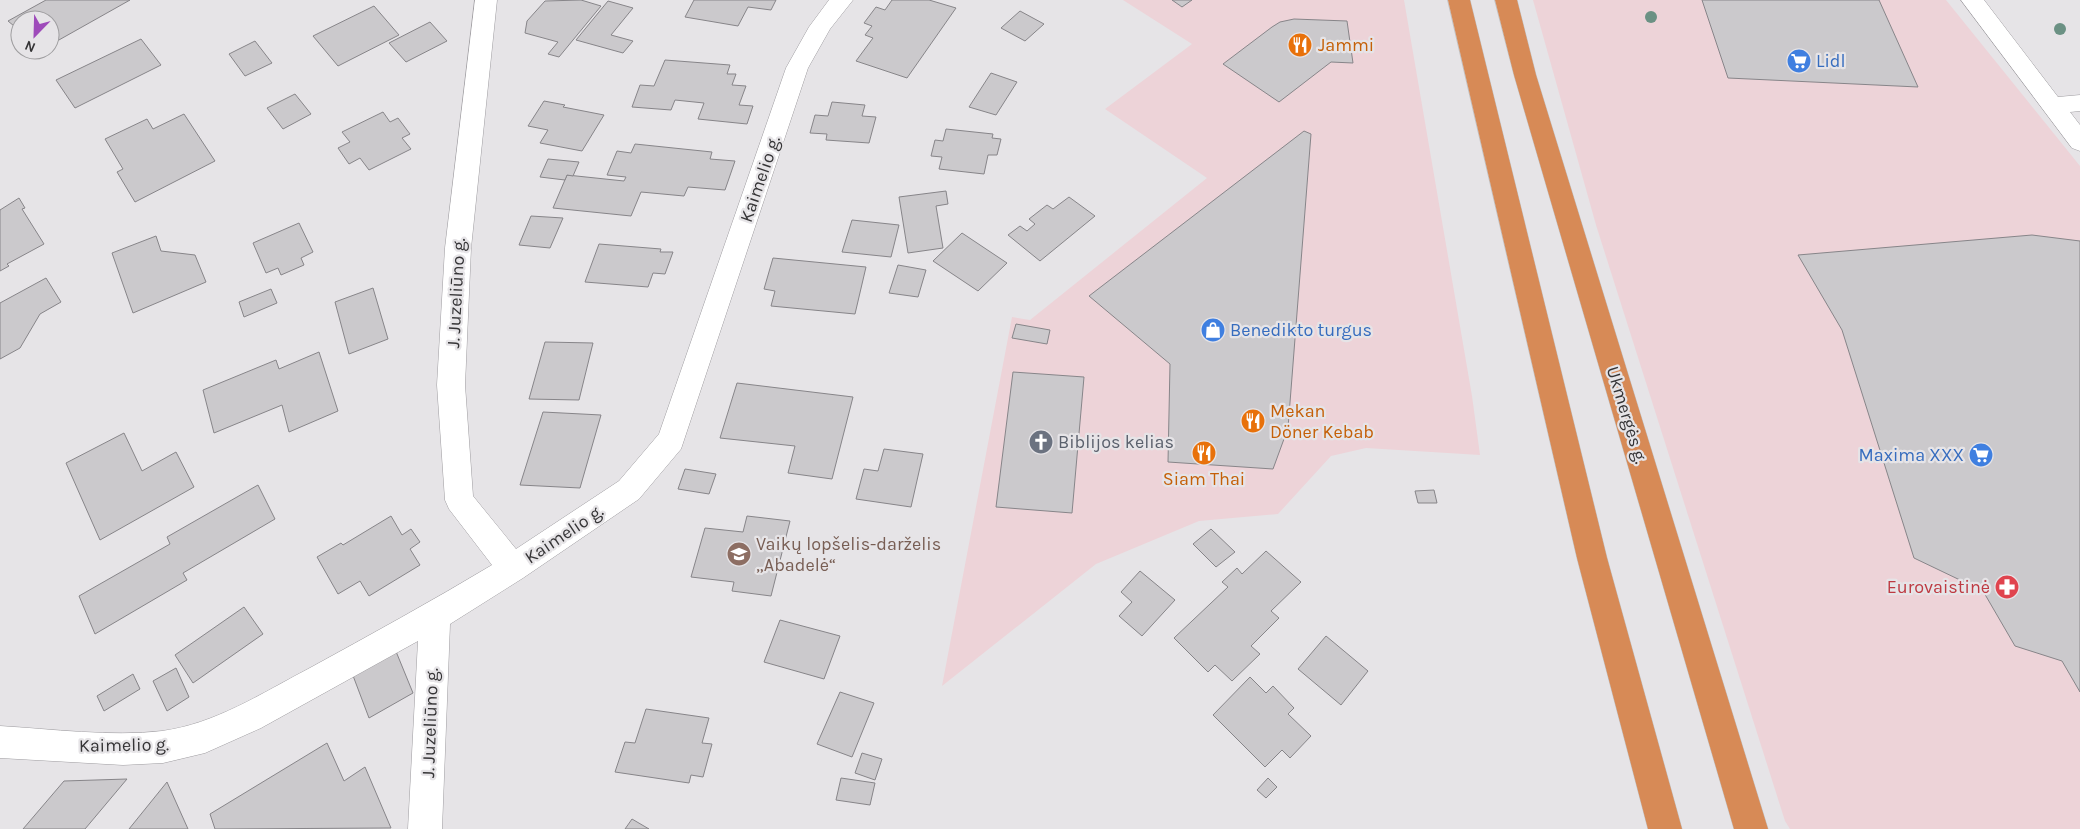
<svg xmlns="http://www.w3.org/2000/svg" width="2080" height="829" viewBox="0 0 2080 829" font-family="Karla,sans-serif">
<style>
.commercial{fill:#edd3d8}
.building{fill:#cbc9cc;stroke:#878589}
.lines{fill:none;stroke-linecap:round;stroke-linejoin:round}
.minor-casing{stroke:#9e9ca0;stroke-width:1}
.trunk-casing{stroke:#c2c2c3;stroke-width:1}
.minor{fill:#fff;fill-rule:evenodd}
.trunk{fill:#d78a56;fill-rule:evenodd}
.tree{fill:#6b9184}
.labels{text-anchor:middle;stroke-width:4.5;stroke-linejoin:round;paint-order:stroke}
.food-label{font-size:18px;fill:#c56008;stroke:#e6e4e7;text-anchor:start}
.shop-label{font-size:18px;fill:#366cbe;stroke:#e6e4e7;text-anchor:start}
.street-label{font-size:18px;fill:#353436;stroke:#e6e4e7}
.worship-label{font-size:18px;fill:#5b616d;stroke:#e6e4e7;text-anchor:start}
.education-label{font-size:18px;fill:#785e54;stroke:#e6e4e7;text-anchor:start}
.health-label{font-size:18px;fill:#be3a42;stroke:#e6e4e7;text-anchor:end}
</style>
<rect width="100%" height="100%" fill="#e6e4e7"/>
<g class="commercial">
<path d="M 1123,0 L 1404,0 L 1472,396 L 1480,455 L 1366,448 L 1331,456 L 1278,514 L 1199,521 L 1096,564 L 942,686 L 1012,317 L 1030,320 L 1207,178 L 1105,109 L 1192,44 Z"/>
<path d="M 1533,0 L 1946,0 L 2080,166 L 2080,829 L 1790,829 L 1785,821 L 1596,225 Z"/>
</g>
<g class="building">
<path d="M 46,0 L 130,0 L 50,45 L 50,20 L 20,20 L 20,31 L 8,21 Z"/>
<path d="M 581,0 L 601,6 L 559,57 L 548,54 L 558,42 L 525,33 L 527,21 L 545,1 Z"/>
<path d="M 694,0 L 776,0 L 771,10 L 748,7 L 738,26 L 685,17 Z"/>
<path d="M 892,0 L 929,0 L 956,8 L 907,78 L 856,61 L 873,38 L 865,35 L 872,26 L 864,23 L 876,7 L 885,10 Z"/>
<path d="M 1172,0 L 1192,0 L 1182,7 Z"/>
<path d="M 1702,0 L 1879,0 L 1918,87 L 1728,78 Z"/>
<path d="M 608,1 L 633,8 L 611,35 L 633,41 L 623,53 L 576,40 Z"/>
<path d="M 374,6 L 399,35 L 338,66 L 313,36 Z"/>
<path d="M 1020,11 L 1044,24 L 1025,41 L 1001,28 Z"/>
<path d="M 1294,19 L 1347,21 L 1353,63 L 1331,62 L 1279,102 L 1223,64 L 1272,27 L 1280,22 Z"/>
<path d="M 430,22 L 447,41 L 406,62 L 389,43 Z"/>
<path d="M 141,39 L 161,65 L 75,108 L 56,80 Z"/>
<path d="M 255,41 L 272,63 L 245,76 L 229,54 Z"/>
<path d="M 665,60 L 730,65 L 727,74 L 736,74 L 732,85 L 746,86 L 739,105 L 753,106 L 747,124 L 698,119 L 704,103 L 675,100 L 671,110 L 632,107 L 640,85 L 654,86 Z"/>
<path d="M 991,73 L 1017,82 L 996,115 L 969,107 Z"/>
<path d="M 295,94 L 311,114 L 283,129 L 267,108 Z"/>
<path d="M 544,101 L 565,105 L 563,107 L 604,115 L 582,151 L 540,143 L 548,130 L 528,126 Z"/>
<path d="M 832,102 L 865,105 L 862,116 L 876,117 L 869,143 L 826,140 L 827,134 L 810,133 L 815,115 L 828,116 Z"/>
<path d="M 383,112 L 390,122 L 398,118 L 410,134 L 402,138 L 411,149 L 369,170 L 360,158 L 349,164 L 338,148 L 350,142 L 342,132 Z"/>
<path d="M 184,114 L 215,161 L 135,202 L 117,172 L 123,169 L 105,139 L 147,119 L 153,129 Z"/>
<path d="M 946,129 L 993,134 L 992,138 L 1001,139 L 997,155 L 988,155 L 984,174 L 939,169 L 942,157 L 931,156 L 935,140 L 943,141 Z"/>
<path d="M 1304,131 L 1311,134 L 1288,428 L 1273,469 L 1168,462 L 1170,364 L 1089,296 Z"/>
<path d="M 635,144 L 712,152 L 710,159 L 735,161 L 725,190 L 688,187 L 684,196 L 641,192 L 631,216 L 553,208 L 567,175 L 624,181 L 626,177 L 607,175 L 617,151 L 631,153 Z"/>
<path d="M 548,159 L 579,162 L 573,176 L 567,175 L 565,180 L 540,177 Z"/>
<path d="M 946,191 L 948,204 L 936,206 L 943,248 L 908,253 L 899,197 Z"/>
<path d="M 1069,197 L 1095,216 L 1040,261 L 1008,235 L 1020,226 L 1027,231 L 1035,224 L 1029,219 L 1047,205 L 1053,209 Z"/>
<path d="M 19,198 L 25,208 L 22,209 L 44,244 L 7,264 L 9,266 L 0,271 L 0,210 Z"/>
<path d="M 531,216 L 563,218 L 550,248 L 519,245 Z"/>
<path d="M 852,220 L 899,225 L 891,257 L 842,252 Z"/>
<path d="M 299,223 L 313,252 L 301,258 L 304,265 L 281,275 L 278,268 L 266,273 L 253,243 Z"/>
<path d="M 962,233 L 1007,263 L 978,291 L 933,261 Z"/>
<path d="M 2032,235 L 2080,241 L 2080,692 L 2062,661 L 2015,646 L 1983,591 L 1914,558 L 1842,330 L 1798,255 Z"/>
<path d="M 156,236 L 161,251 L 195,255 L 206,282 L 133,313 L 112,253 Z"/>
<path d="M 599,244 L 661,249 L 660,252 L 673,252 L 665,274 L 653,273 L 648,287 L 585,282 Z"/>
<path d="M 773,258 L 866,267 L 855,314 L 771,306 L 775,291 L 764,289 Z"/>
<path d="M 898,265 L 926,270 L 918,297 L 889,293 Z"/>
<path d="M 46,278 L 61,302 L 40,314 L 20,348 L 0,359 L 0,303 Z"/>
<path d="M 373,288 L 388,339 L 349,354 L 335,302 Z"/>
<path d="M 271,289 L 277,303 L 244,317 L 239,302 Z"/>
<path d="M 1016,324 L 1050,330 L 1047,344 L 1012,338 Z"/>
<path d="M 545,342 L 593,343 L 579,400 L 529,399 Z"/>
<path d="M 319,352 L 338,411 L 289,432 L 282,405 L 214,433 L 203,390 L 276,360 L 279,369 Z"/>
<path d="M 1013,372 L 1084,377 L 1072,513 L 996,507 Z"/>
<path d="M 737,383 L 853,397 L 832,479 L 788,473 L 795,446 L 720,438 Z"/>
<path d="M 543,412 L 601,415 L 580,488 L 520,485 Z"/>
<path d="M 124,433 L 142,471 L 176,452 L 194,487 L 100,540 L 66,463 Z"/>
<path d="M 884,449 L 923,454 L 911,507 L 856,499 L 864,469 L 878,471 Z"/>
<path d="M 685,469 L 716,474 L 709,494 L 678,489 Z"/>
<path d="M 258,485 L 275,519 L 183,573 L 187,580 L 95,634 L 79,596 L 170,544 L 167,537 Z"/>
<path d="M 1434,490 L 1437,503 L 1418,503 L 1415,491 Z"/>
<path d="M 391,516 L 402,535 L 411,529 L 420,542 L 410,549 L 420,565 L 369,596 L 360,581 L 338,594 L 317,557 L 341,543 L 343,545 Z"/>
<path d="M 747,516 L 790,521 L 771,596 L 732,591 L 734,582 L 691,577 L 705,528 L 743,532 Z"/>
<path d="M 1211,529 L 1235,552 L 1216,567 L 1193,544 Z"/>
<path d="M 1266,551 L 1301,582 L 1271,611 L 1279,618 L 1251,646 L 1260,654 L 1232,681 L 1215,665 L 1208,672 L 1174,638 L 1228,587 L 1222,582 L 1237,568 L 1242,574 Z"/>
<path d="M 1140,571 L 1175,600 L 1142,636 L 1119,616 L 1132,602 L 1121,592 Z"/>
<path d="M 244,607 L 263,634 L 193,683 L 175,655 Z"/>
<path d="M 780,620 L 840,636 L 824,679 L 764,662 Z"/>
<path d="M 1326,636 L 1368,671 L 1341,705 L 1298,669 Z"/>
<path d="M 395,649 L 413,693 L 369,718 L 352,673 Z"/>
<path d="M 176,668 L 189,697 L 167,711 L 153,681 Z"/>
<path d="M 133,674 L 140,689 L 104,711 L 97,696 Z"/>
<path d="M 1250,677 L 1266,693 L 1273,686 L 1294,708 L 1288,714 L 1311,736 L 1290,758 L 1282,750 L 1265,767 L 1213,715 Z"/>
<path d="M 840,692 L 874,703 L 852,757 L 817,744 Z"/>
<path d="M 646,709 L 709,718 L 702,743 L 712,744 L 703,777 L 691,775 L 689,783 L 615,772 L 625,742 L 635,743 Z"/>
<path d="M 327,743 L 344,781 L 365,767 L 391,828 L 215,829 L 210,814 Z"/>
<path d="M 862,753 L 882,759 L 875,780 L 855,773 Z"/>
<path d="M 841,778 L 875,783 L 870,805 L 836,800 Z"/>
<path d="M 1268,778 L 1277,787 L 1266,798 L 1257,790 Z"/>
<path d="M 127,779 L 85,829 L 23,829 L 64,781 Z"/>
<path d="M 167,782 L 188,829 L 129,829 Z"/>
<path d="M 632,819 L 649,829 L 625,829 Z"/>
</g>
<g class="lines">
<defs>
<g id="minor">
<path d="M 475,0 L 497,0 L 471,248 L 465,385 L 473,496 L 516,549 L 619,481 L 659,434 L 786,68 L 809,27 L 829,0 L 853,0 L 830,29 L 808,68 L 681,449 L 639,499 L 523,578 L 450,624 L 442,829 L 408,829 L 418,641 L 261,728 L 205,753 L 163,763 L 123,765 L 0,758 L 0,726 C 51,729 112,737 162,731 C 215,724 262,693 308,669 C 370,635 432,601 492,565 L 449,509 L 445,500 L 437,385 L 445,248 Z"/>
<path d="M 1961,0 L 1984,0 L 2058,97 L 2080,95 L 2080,111 L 2070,112 L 2080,125 L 2080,151 L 2072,148 Z"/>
</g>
<g id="trunk">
<path d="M 1448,0 L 1470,0 L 1607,558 L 1682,829 L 1648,829 L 1577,558 Z"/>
<path d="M 1495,0 L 1517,0 L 1536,75 L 1768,829 L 1734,829 L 1514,75 Z"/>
</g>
</defs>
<use href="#minor" class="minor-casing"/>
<use href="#trunk" class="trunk-casing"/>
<use href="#minor" class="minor"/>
<use href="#trunk" class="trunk"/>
</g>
<g class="tree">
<circle cx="1651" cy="17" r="6"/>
<circle cx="2060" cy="29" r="6"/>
</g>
<defs>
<symbol id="restaurant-disc" viewBox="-11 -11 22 22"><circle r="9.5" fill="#e8710a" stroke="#e6e4e7"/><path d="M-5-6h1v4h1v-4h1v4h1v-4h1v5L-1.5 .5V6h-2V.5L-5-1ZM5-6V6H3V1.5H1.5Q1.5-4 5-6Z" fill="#fff"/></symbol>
<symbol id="supermarket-disc" viewBox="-11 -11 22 22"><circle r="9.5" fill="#3f7fe0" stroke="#e6e4e7"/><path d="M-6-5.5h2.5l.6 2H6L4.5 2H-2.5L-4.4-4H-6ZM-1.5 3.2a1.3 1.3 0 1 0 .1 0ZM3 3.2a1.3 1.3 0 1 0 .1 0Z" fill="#fff"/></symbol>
<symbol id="shop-disc" viewBox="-11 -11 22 22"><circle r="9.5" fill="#3f7fe0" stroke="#e6e4e7"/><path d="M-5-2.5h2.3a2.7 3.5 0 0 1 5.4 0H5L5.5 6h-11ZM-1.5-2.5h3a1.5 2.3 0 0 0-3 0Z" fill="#fff"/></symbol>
<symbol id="church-disc" viewBox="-11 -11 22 22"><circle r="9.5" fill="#6b7280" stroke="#e6e4e7"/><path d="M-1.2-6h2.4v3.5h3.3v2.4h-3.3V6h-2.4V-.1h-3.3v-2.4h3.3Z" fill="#fff"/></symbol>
<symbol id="school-disc" viewBox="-11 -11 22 22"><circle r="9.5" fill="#8d6e63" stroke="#e6e4e7"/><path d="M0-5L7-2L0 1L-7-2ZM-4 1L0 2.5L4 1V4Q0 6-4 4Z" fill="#fff"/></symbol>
<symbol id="pharmacy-disc" viewBox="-11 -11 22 22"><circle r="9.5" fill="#e0444e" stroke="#e6e4e7"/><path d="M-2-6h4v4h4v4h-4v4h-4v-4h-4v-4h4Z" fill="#fff"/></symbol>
</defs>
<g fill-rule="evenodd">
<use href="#restaurant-disc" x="1286" y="31" width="28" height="28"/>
<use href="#supermarket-disc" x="1785" y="47" width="28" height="28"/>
<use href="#shop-disc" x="1199" y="316" width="28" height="28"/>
<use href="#restaurant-disc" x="1239" y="407" width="28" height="28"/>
<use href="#church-disc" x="1027" y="428" width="28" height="28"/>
<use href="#restaurant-disc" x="1190" y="439" width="28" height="28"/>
<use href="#supermarket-disc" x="1967" y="441" width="28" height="28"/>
<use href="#school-disc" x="725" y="540" width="28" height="28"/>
<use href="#pharmacy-disc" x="1993" y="573" width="28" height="28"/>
</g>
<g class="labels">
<g class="food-label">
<text x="1318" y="51">Jammi</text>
<text x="1270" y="417">Mekan<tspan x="1270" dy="21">Döner Kebab</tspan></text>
<text x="1204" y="485" text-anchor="middle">Siam Thai</text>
</g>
<g class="shop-label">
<text x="1816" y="67">Lidl</text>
<text x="1230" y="336">Benedikto turgus</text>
<text x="1964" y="461" text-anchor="end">Maxima XXX</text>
</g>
<g class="street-label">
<text transform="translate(760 179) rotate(-71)" y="6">Kaimelio g.</text>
<text transform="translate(456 293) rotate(-87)" y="6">J. Juzeliūno g.</text>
<text transform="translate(1627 415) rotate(73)" y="6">Ukmergės g.</text>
<text transform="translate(564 534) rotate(-34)" y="6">Kaimelio g.</text>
<text transform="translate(430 723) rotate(-88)" y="6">J. Juzeliūno g.</text>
<text transform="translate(124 745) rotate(-1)" y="6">Kaimelio g.</text>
</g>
<g class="worship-label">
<text x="1058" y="448">Biblijos kelias</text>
</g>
<g class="education-label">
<text x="756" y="550">Vaikų lopšelis-darželis<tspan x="756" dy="21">„Abadelė“</tspan></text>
</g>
<g class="health-label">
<text x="1990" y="593">Eurovaistinė</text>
</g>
</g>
<g transform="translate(35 35) rotate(203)"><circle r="24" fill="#e6e4e7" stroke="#9f9ea0"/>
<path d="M0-4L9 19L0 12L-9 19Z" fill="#9e4bba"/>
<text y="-8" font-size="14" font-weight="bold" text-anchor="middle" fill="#353436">N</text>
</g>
</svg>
